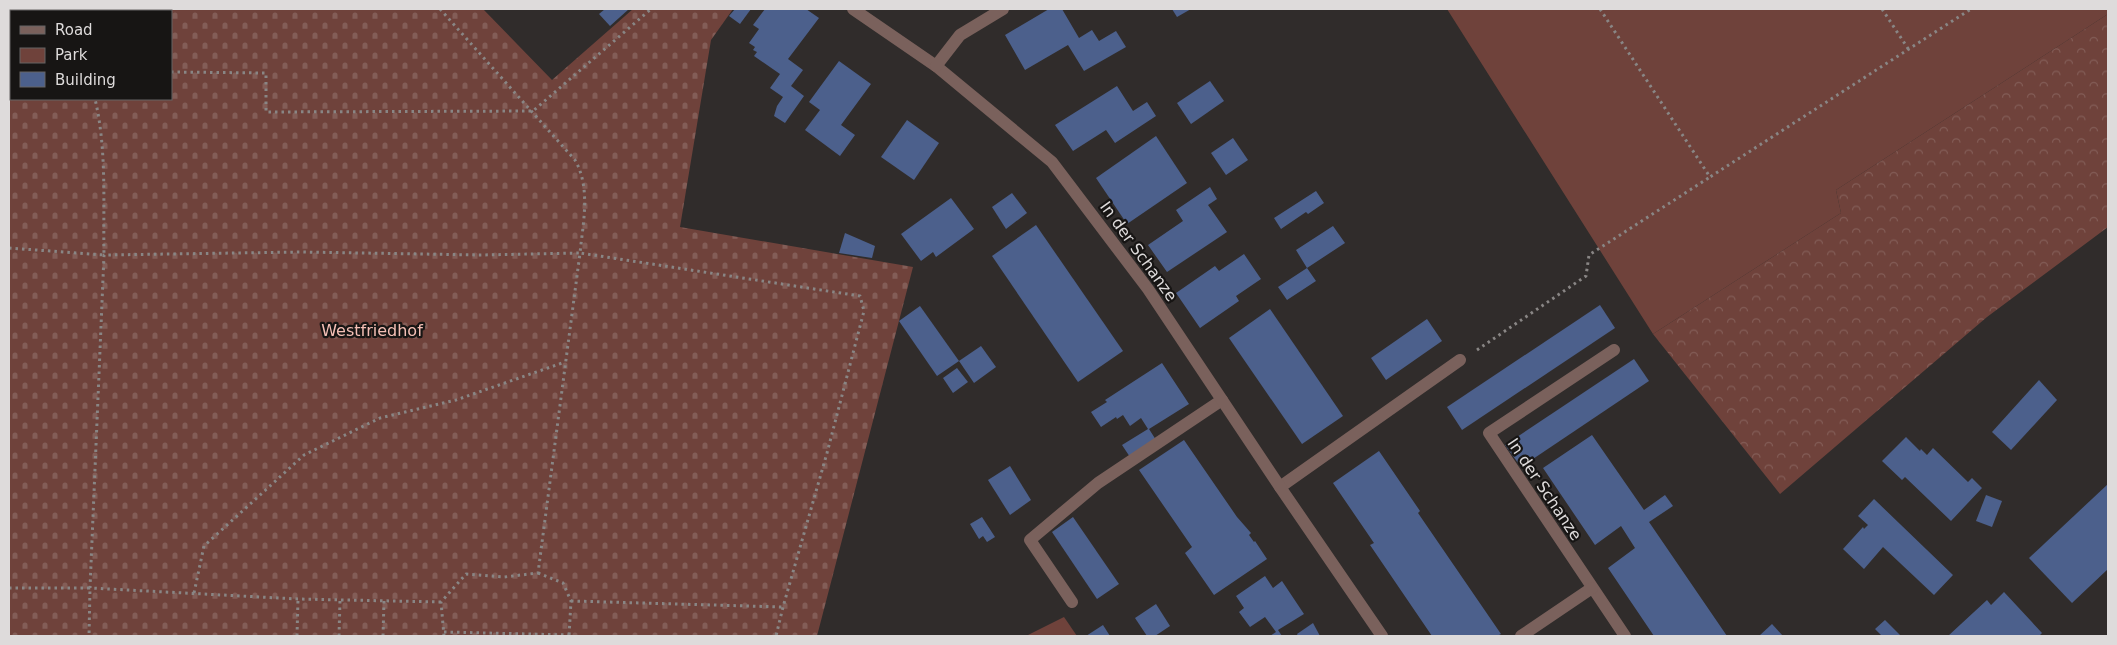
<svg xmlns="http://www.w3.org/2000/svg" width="2117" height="645" viewBox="0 0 2117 645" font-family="'DejaVu Sans',sans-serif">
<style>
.green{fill:#6f423b}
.forest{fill:url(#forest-crowns)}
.cemetery{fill:url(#cemetery-stones);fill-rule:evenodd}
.building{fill:#4c608c}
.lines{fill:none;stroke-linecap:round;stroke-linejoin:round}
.path{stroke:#898685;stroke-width:3;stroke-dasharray:2.5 4;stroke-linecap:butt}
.lane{stroke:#7a615c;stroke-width:12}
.street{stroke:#7a615c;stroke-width:12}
.labels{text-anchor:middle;stroke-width:4.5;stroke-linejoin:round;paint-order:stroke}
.street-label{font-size:16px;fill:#dedbdb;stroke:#171514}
.park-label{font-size:16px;fill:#f4bfb5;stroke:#171514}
</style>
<defs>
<pattern id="forest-crowns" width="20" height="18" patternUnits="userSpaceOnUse" patternTransform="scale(1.25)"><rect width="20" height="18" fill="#6f423b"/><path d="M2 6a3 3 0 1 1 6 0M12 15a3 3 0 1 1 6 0" fill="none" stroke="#835d57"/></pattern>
<pattern id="cemetery-stones" width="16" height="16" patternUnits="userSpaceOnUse" patternTransform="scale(1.25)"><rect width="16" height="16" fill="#6f423b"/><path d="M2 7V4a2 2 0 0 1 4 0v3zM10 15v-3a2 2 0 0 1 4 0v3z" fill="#835d57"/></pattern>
</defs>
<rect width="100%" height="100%" fill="#302c2b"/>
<g class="green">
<path d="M 1447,9 L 2108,9 L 2108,14 L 1836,190 L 1841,213 L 1653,334 Z"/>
<path d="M 1064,617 L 1077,636 L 1026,636 Z"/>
</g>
<path class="forest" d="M 2108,14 L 2108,227 L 1987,317 L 1780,494 L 1653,334 L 1841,213 L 1836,190 Z"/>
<path class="cemetery" d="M 9,9 L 483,9 L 552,80 L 633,9 L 733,9 L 711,40 L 680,227 L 913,267 L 817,636 L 9,636 ZM 11,11 L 171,11 L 171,99 L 11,99 Z"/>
<g class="building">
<path d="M 605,9 L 629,9 L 610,26 L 599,14 Z"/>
<path d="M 735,9 L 751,9 L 740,24 L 729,16 Z"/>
<path d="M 765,9 L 806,9 L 819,18 L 788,59 L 803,70 L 791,86 L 804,96 L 785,123 L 774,116 L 777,106 L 783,97 L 770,88 L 780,74 L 754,56 L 757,52 L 753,50 L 755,47 L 749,43 L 759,29 L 753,25 Z"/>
<path d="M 1049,9 L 1062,9 L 1079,38 L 1092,30 L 1099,41 L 1116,31 L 1126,47 L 1084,71 L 1068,45 L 1025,70 L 1005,35 Z"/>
<path d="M 1172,9 L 1191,9 L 1177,17 Z"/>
<path d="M 839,61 L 871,84 L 841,125 L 855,135 L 840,156 L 805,130 L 820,110 L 809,102 Z"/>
<path d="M 1210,81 L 1224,101 L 1191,124 L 1177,103 Z"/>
<path d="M 1117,86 L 1133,111 L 1147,102 L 1156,116 L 1115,143 L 1106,130 L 1073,151 L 1055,125 Z"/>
<path d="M 907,120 L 939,143 L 914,180 L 881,157 Z"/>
<path d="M 1156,136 L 1187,183 L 1127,224 L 1096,178 Z"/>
<path d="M 1233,138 L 1248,160 L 1226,175 L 1211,153 Z"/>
<path d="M 1210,187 L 1217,199 L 1208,205 L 1227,232 L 1167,272 L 1148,245 L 1183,221 L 1176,210 Z"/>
<path d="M 1316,191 L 1324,203 L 1308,214 L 1306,212 L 1281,229 L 1274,218 Z"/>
<path d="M 1012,193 L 1027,213 L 1006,229 L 992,207 Z"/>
<path d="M 951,198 L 974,229 L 936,257 L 933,252 L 921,261 L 901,234 Z"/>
<path d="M 1036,225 L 1123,351 L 1078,382 L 992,256 Z"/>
<path d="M 1333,226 L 1345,243 L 1307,268 L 1316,281 L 1287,300 L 1278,287 L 1307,268 L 1296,250 Z"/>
<path d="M 845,233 L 875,246 L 872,258 L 839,253 Z"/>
<path d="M 1244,254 L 1261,279 L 1236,296 L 1239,301 L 1200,328 L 1176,293 L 1215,266 L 1219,271 Z"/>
<path d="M 1600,305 L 1615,328 L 1462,430 L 1447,407 Z"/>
<path d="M 920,306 L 959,361 L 937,376 L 899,321 Z"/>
<path d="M 1270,309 L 1343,416 L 1302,444 L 1229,338 Z"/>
<path d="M 1427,319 L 1442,341 L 1386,380 L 1371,358 Z"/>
<path d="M 981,346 L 996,367 L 974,383 L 959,361 Z"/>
<path d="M 1634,359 L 1649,381 L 1521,467 L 1505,445 Z"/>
<path d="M 1162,363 L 1189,404 L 1149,429 L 1156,440 L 1130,457 L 1122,445 L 1148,429 L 1141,418 L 1130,426 L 1123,415 L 1117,419 L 1116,417 L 1101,427 L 1091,412 L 1107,402 L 1105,400 Z"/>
<path d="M 957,368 L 968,382 L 953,393 L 943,378 Z"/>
<path d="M 2039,380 L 2057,400 L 2011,450 L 1992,432 Z"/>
<path d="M 1592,435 L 1644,510 L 1665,495 L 1673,506 L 1649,522 L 1727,636 L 1654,636 L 1608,568 L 1635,548 L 1621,526 L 1595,545 L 1543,468 Z"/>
<path d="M 1906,437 L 1920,451 L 1921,449 L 1927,455 L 1933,448 L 1968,482 L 1972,478 L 1982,488 L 1951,521 L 1905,477 L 1902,480 L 1882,461 Z"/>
<path d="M 1184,440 L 1237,517 L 1251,533 L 1249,535 L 1254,542 L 1255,541 L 1267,559 L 1214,595 L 1185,553 L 1192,547 L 1139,470 Z"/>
<path d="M 1379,451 L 1420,511 L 1418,513 L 1501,634 L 1497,636 L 1432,636 L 1370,545 L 1374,543 L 1333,483 Z"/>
<path d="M 1010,466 L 1031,500 L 1010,515 L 988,480 Z"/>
<path d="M 2108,484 L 2108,569 L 2072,603 L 2029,558 Z"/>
<path d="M 1986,495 L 2002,501 L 1992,527 L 1976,521 Z"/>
<path d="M 1874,499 L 1953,575 L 1934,595 L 1883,547 L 1864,569 L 1843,549 L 1863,527 L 1864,529 L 1868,525 L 1858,516 Z"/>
<path d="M 982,517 L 995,537 L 987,542 L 983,536 L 979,539 L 970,524 Z"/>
<path d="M 1073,517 L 1119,584 L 1097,599 L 1052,532 Z"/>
<path d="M 1265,576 L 1273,588 L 1282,581 L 1304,614 L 1278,630 L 1282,636 L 1270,636 L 1276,632 L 1265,617 L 1250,627 L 1239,612 L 1244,608 L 1236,596 Z"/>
<path d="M 2004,592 L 2042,633 L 2039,636 L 1948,636 L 1987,600 L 1991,605 Z"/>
<path d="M 1156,604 L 1170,626 L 1155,636 L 1147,636 L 1135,618 Z"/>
<path d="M 1885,620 L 1901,636 L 1880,636 L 1881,635 L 1875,629 Z"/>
<path d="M 1313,623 L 1320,636 L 1298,636 L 1297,634 Z"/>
<path d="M 1772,624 L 1783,636 L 1759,636 Z"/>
<path d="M 1103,625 L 1110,636 L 1086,636 Z"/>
</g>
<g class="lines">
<g class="path">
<path d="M 84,9 L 84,11"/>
<path d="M 440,9 L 575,160 C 591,188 583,223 580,253 L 860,296 L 864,311 L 827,453 L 783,607 L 776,636"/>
<path d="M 1600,9 L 1710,177 L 1971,9"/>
<path d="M 1882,9 L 1909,50"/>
<path d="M 171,72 L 266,73 L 266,112 L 533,111 L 651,9"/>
<path d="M 9,91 L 11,91"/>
<path d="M 9,248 L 104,255 C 103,204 107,149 95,99"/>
<path d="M 1477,350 L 1586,276 L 1589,255 L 1710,177"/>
<path d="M 538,573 L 563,583 L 571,601 L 569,636"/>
<path d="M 9,588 L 90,588 L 89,636"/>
<path d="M 194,593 L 204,546 L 304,455 L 380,418 L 456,400 L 565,362"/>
<path d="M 571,601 L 783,607"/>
<path d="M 441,602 L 298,599 L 90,588 L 104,255 L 302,252 L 481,255 L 580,253 L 538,573 L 504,577 L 466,574 L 441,602 L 444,636"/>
<path d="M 444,632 L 569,635"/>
<path d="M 297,636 L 298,599"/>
<path d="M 339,636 L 340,600"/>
<path d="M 383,636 L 384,601"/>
</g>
<g class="lane">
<path d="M 1280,487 L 1460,360"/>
<path d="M 1072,602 L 1030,540 L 1098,483 L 1222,400"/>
</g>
<g class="street">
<path d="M 853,9 L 936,66 L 1052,162 L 1148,289 L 1280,487 L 1382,636"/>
<path d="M 936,66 L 960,35 L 1003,9"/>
<path d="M 1614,350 L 1489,433 L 1625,636"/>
<path d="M 1521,636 L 1592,588"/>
</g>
</g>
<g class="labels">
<g class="street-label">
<text transform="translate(1139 251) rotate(54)" y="6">In der Schanze</text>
<text transform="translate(1545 489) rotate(56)" y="6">In der Schanze</text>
</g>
<g class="park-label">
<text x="372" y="336">Westfriedhof</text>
</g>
</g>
<rect width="2117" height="645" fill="none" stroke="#dedbdb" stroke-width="20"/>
<rect x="10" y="10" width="162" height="90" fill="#171514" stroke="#676464"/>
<rect x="20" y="26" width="25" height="8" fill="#7a615c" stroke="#676464"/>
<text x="55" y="35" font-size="15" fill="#dedbdb">Road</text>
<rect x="20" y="48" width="25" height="15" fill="#6f423b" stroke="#676464"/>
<text x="55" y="60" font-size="15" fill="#dedbdb">Park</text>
<rect x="20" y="72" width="25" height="15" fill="#4c608c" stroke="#676464"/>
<text x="55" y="85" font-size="15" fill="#dedbdb">Building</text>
</svg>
